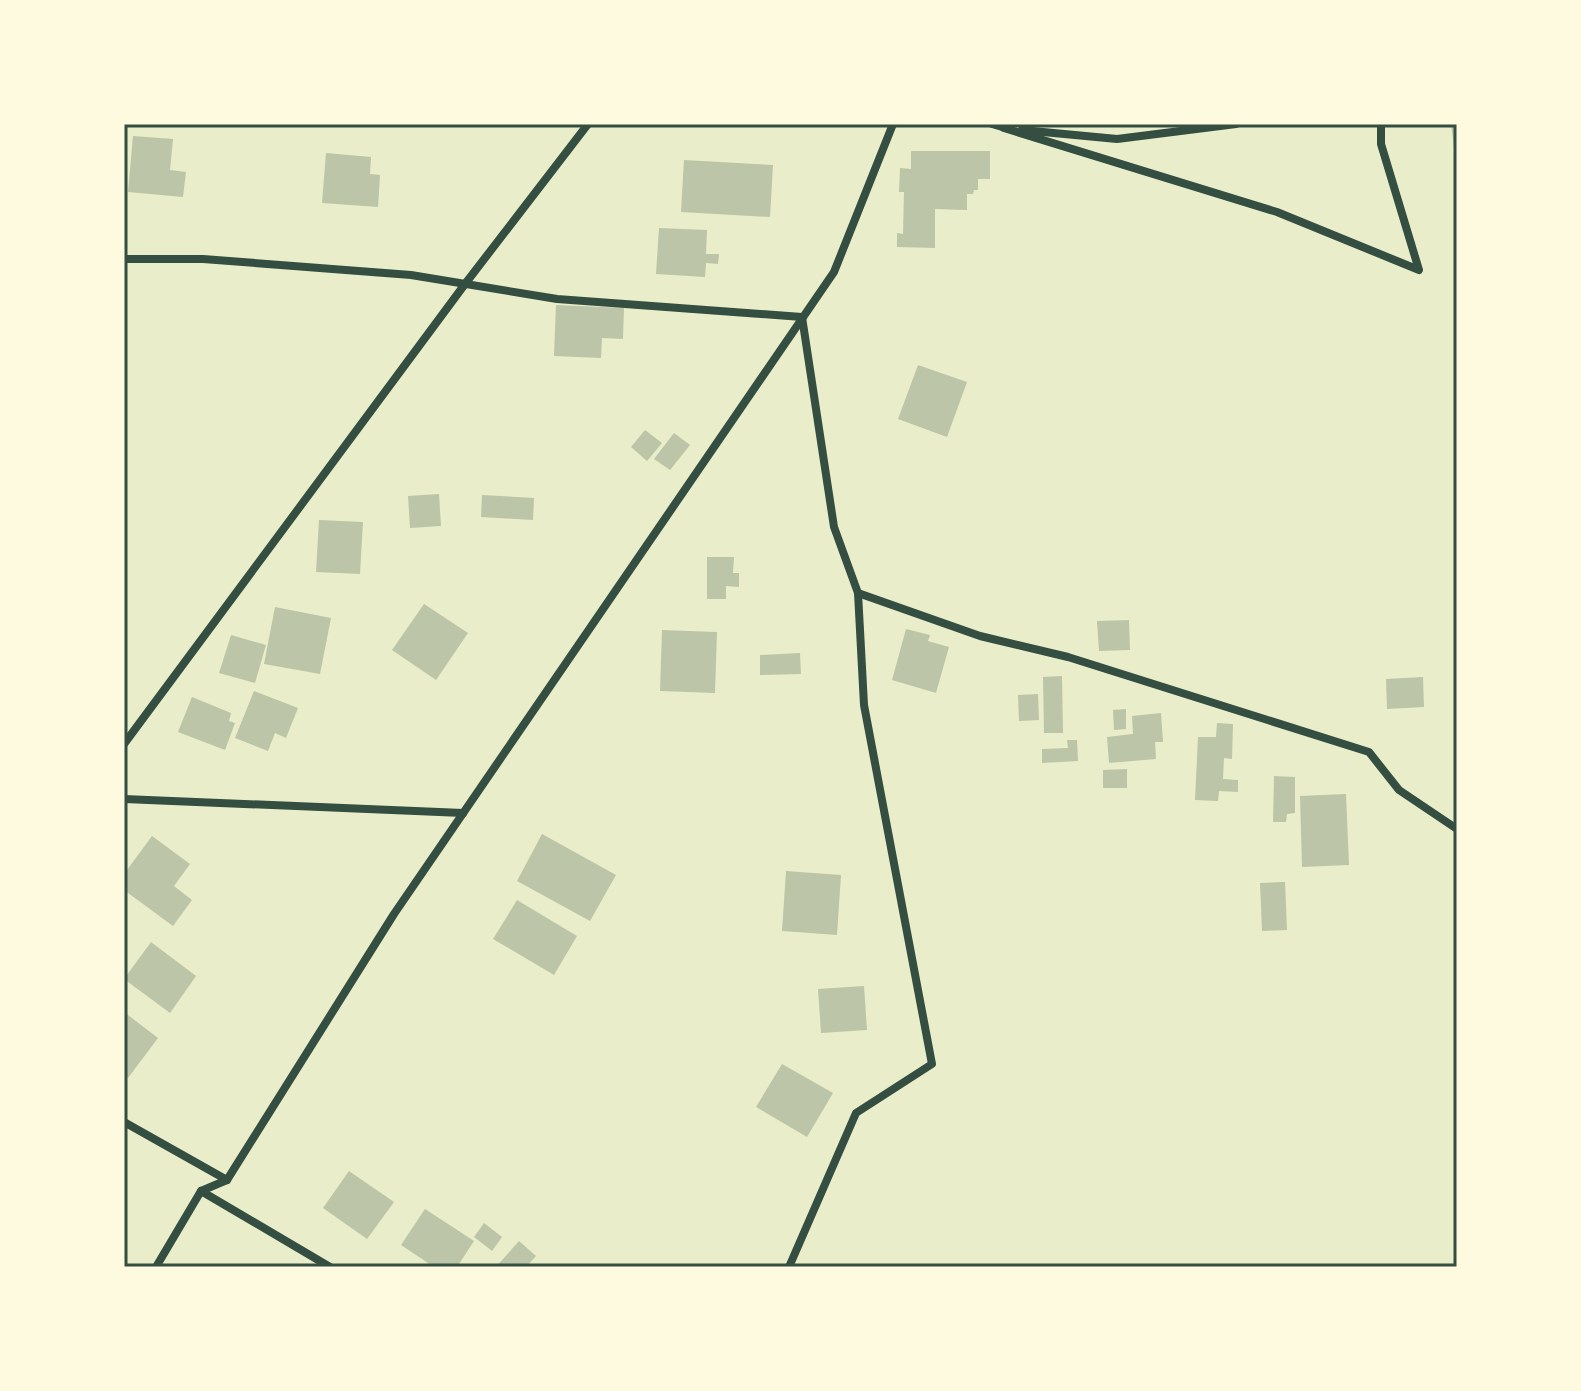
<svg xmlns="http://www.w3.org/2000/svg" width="1581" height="1391" viewBox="0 0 1581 1391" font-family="'Source Sans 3',sans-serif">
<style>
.building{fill:#bcc5a7}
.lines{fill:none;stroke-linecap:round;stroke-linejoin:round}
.minor{stroke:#344e41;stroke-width:8}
.neatline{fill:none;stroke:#344e41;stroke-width:3}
</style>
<rect width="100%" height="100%" fill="#e9edc9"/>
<g class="building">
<path d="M 1451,124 L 1457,124 L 1457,155 L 1455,155 Z"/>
<path d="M 133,136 L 173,139 L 170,170 L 186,172 L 183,197 L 128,192 Z"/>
<path d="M 911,151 L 990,151 L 990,179 L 978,179 L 978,190 L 974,190 L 973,194 L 967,194 L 967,210 L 935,209 L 935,248 L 897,247 L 897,233 L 903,234 L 904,192 L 899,192 L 900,168 L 911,169 Z"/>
<path d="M 326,153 L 371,157 L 370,174 L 380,175 L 378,207 L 322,203 Z"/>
<path d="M 684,160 L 773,165 L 770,217 L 681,212 Z"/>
<path d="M 659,228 L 707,230 L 706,254 L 719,254 L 718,264 L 706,263 L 705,277 L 656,274 Z"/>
<path d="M 556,305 L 624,308 L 623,339 L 602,338 L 601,358 L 554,356 Z"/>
<path d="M 918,365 L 967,382 L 947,437 L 898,419 Z"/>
<path d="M 645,430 L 662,443 L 647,461 L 631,447 Z"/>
<path d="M 674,433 L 690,445 L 670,470 L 654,459 Z"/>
<path d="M 439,494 L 441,526 L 410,528 L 408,496 Z"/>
<path d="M 482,495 L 534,498 L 533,520 L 481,517 Z"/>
<path d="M 319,520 L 363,522 L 360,574 L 316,572 Z"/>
<path d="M 707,557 L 734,557 L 733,573 L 739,573 L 739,587 L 726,586 L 726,599 L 707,599 Z"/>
<path d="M 424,604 L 468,633 L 436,680 L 392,650 Z"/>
<path d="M 275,607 L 331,618 L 320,674 L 264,664 Z"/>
<path d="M 1129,620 L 1130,650 L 1099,651 L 1097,621 Z"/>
<path d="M 906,629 L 930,635 L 928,641 L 949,647 L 936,693 L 892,680 Z"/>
<path d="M 662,630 L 717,632 L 715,693 L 660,691 Z"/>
<path d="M 231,635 L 266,645 L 255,683 L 219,673 Z"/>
<path d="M 800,653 L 801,674 L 760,675 L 760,655 Z"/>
<path d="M 1062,676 L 1063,733 L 1044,733 L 1043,677 Z"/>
<path d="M 1423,677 L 1424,707 L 1387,709 L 1386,679 Z"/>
<path d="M 254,691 L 298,708 L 286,738 L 275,733 L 268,751 L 235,738 Z"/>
<path d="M 1038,694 L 1039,720 L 1019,721 L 1018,695 Z"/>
<path d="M 192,697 L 231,713 L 229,721 L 235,723 L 225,750 L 178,732 Z"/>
<path d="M 1126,709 L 1126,729 L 1114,730 L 1113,710 Z"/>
<path d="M 1161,713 L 1163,742 L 1155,742 L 1156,759 L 1109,763 L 1107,737 L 1133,734 L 1132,716 Z"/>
<path d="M 1217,723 L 1233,724 L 1232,759 L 1224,758 L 1223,779 L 1238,780 L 1238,792 L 1219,791 L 1218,801 L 1195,800 L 1198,737 L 1216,737 Z"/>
<path d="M 1067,740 L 1077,740 L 1078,761 L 1042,763 L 1042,749 L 1068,748 Z"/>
<path d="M 1127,769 L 1127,788 L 1103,788 L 1103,770 Z"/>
<path d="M 1274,776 L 1295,777 L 1295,813 L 1287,814 L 1286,822 L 1273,822 Z"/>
<path d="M 1346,794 L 1349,865 L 1302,867 L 1300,796 Z"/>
<path d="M 542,834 L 616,875 L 590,921 L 517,881 Z"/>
<path d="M 152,836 L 190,864 L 174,886 L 192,900 L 173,926 L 124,890 L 124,874 Z"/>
<path d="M 786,871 L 841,875 L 837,935 L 782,931 Z"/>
<path d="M 1285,882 L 1287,930 L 1262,931 L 1260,883 Z"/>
<path d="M 517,900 L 577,936 L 554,975 L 493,939 Z"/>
<path d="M 151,942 L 196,976 L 170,1013 L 124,979 Z"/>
<path d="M 864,986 L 867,1030 L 821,1033 L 818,989 Z"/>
<path d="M 124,1012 L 158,1038 L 128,1078 L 124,1074 Z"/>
<path d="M 782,1064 L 833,1093 L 807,1137 L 756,1107 Z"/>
<path d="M 349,1171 L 394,1202 L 367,1239 L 323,1208 Z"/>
<path d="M 425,1209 L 474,1241 L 457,1267 L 434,1267 L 401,1245 Z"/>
<path d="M 484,1223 L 502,1237 L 492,1251 L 474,1237 Z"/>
<path d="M 519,1241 L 536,1256 L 526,1267 L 496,1267 Z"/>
</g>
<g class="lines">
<g class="minor">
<path d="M 992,124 L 1009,129"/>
<path d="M 1004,128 L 1277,212 L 1419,270 L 1381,144 L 1381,124"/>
<path d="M 1022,130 L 1117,139 L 1236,124"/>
<path d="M 124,259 L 203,259 L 411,275 L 557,299 L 802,317 L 834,527 L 858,593 L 864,705 L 932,1064 L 856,1113 L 789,1267"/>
<path d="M 858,593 L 980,636 L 1068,657 L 1369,752 L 1399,790 L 1457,829"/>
<path d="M 124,744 L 465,284 L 588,124"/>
<path d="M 124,799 L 463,813"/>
<path d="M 124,1122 L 227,1180"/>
<path d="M 201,1191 L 330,1267"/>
<path d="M 156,1267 L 201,1191 L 227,1180 L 394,914 L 834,272 L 893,124"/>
</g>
</g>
<rect width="1581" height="1391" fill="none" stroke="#fefae0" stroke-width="252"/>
<rect x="126" y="126" width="1329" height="1139" class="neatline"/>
</svg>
